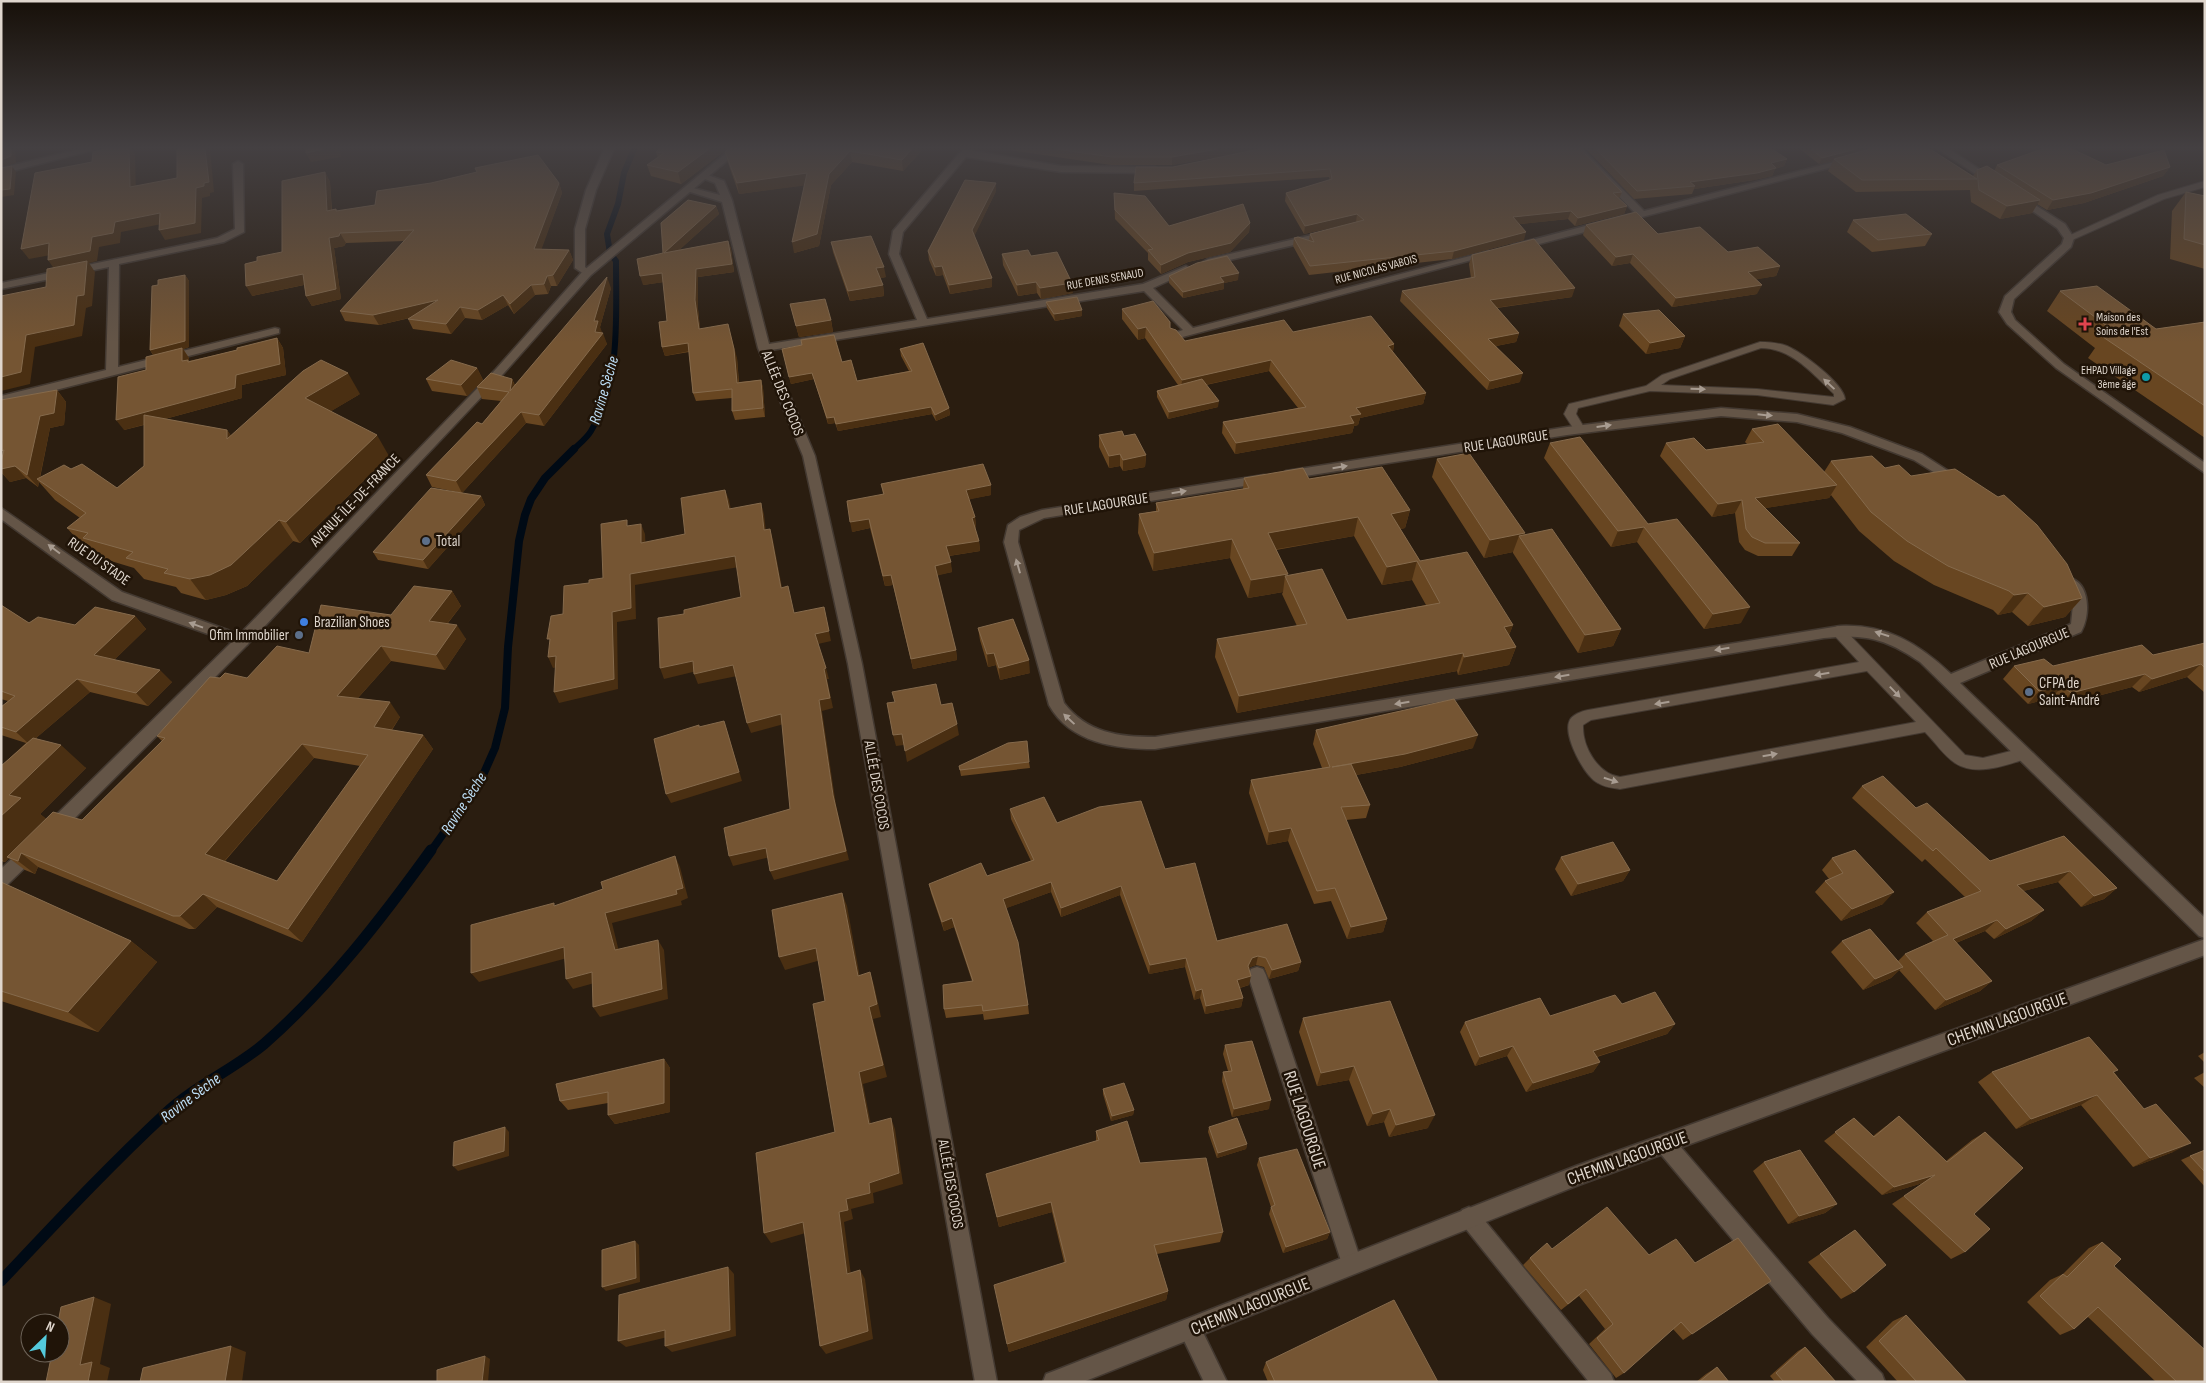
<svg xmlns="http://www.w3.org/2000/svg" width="2206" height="1383" viewBox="0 0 2206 1383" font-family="'Sofia Sans Condensed',sans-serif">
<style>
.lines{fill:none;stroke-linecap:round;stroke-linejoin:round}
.stream-far2{stroke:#000a15;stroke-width:6}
.stream-far1{stroke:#000a15;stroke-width:8}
.stream{stroke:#000a15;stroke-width:11}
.service-casing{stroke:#433931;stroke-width:2}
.minor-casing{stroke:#433931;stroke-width:3}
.tertiary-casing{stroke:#433931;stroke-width:3}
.service{fill:#645547;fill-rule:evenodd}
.minor{fill:#645547;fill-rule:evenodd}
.tertiary{fill:#645547;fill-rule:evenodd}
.wall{fill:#684621;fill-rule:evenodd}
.shaded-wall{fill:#4a2f12}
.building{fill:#755533;stroke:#856a4c;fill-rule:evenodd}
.oneway{fill:#a89c91}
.health-dot{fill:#e0444e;stroke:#201408;stroke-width:2}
.culture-dot{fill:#0f9aa8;stroke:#201408;stroke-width:2}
.service-dot{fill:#5c6f8a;stroke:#201408;stroke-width:2}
.shop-dot{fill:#3f7fe0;stroke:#201408;stroke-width:2}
.labels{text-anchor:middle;stroke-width:5;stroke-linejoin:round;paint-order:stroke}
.far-street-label{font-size:12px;fill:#dfd6cd;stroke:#201408}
.far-poi-label{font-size:12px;fill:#dfd6cd;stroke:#201408;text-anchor:start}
.street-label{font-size:15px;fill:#dfd6cd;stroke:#201408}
.poi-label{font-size:15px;fill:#dfd6cd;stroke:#201408;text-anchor:start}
.water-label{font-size:16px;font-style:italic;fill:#bddef6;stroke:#201408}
.near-street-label{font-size:18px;fill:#dfd6cd;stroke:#201408}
</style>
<rect width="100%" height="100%" fill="#2a1d10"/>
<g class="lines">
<path class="stream-far2" d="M 572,451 C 578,445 587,438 591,431 C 621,380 616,318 616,261 L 610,253 L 607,234 L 618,204 L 624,173 L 634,149"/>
<path class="stream-far1" d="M 431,851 L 480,782 L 495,748 L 505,708 L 508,647 L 519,541 L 525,515 L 531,499 L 545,478 L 574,449"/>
<path class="stream" d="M 1,1281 C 55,1224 108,1167 165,1114 C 194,1086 233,1070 264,1044 C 328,988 382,918 431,850"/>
<defs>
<g id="service">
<path d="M 2205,181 L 2205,187 L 2164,199 L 2072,240 L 2064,238 L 2158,195 Z"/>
<path d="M 1760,342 C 1770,342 1779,343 1787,346 C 1803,353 1843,383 1845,399 L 1833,405 L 1757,395 L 1650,391 L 1578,408 L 1576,414 L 1585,429 L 1579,433 L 1575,431 L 1564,414 L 1569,404 L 1646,386 L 1662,375 ZM 1761,348 C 1792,348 1813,374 1834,394 L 1834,397 L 1757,389 L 1661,385 L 1670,379 Z"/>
<path d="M 1838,626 L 1843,628 L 1965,755 L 1983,758 L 2023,748 L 2028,750 L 2030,754 L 2028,758 C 2007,765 1976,777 1955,763 C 1944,756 1935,742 1925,732 L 1620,789 C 1613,788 1604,787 1598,783 C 1584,776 1564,737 1569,722 C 1571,715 1582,711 1588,710 L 1859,662 L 1833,634 L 1831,631 L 1833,628 ZM 1867,671 L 1916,722 L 1620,777 C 1598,774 1582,747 1583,725 L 1591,720 Z"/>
</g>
<g id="minor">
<path d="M 80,149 L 97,149 L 1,174 L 1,168 Z"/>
<path d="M 604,149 L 614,149 L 596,190 L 585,229 L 585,267 L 592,273 L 587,276 L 575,268 L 575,229 L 586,190 Z"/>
<path d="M 963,149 L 1061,166 L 1155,167 L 1160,170 L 1155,173 L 1061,172 L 966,157 L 903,232 L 899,254 L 927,319 L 1143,284 L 1186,266 L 1191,269 L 1190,271 L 1153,288 L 1193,328 L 1489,251 L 1494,254 L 1175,339 L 1171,338 L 1171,334 L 1183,330 L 1144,291 L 771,350 L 815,456 L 862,664 L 997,1382 L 975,1382 L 848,664 L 803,456 L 758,348 L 722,202 L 684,190 L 689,187 L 720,195 L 715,183 L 700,177 L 705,174 L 724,181 L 732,200 L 769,344 L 917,320 L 889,254 L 893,231 Z"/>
<path d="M 1573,149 L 1583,149 L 1644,211 L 1850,158 L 1855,161 L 1520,249 L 1512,249 L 1512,245 L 1635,213 Z"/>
<path d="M 1938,149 L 1949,149 L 1997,181 L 1989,183 Z"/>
<path d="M 238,161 L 243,164 L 244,232 L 224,242 L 119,264 L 118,367 L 275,328 L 279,329 L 279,333 L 1,404 L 1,396 L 106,370 L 109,267 L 1,289 L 1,283 L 217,238 L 235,229 L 233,164 Z"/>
<path d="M 2018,194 L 2065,224 L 2074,238 L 2071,247 L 2014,299 L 2011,312 L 2015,320 L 2064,364 L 2205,463 L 2205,473 L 2056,368 L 2007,324 L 1999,312 L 2005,296 L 2062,244 L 2064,238 L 2057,228 L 2015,199 L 2015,195 Z"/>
<path d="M 1329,231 L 1333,232 L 1333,236 L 1208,265 L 1203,262 L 1208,259 Z"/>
<path d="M 1721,408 L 1797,414 L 1850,427 L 1922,454 L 1964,481 L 1963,484 L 1953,484 L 1914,460 L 1842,433 L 1797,422 L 1721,416 L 1567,435 L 1286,479 L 1280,475 L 1286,471 L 1567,427 Z"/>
<path d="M 1264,475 L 1269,476 L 1270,479 L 1269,482 L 1044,518 L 1019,530 L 1018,542 L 1064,703 C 1087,733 1119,737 1155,737 L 1840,626 C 1886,624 1918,643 1951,674 L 2071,624 L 2073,605 L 2063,583 L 2070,578 C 2091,584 2090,617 2081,632 L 1960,683 L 2205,918 L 2205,938 L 2199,936 L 1920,662 C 1885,638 1865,634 1824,638 L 1155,749 C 1116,749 1070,743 1049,705 L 1004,542 L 1008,525 L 1020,517 L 1042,510 Z"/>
<path d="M 1,508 L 122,592 L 247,637 L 249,641 L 247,645 L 242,646 L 112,600 L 1,519 Z"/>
<path d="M 1257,967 L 1263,969 L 1266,975 L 1362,1264 L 1359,1271 L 1352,1274 L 1345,1271 L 1342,1264 L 1248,975 L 1251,969 Z"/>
<path d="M 1666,1135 L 1673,1138 L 1828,1318 L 1882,1374 L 1885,1382 L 1858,1382 L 1812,1334 L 1659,1152 L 1656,1145 L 1659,1138 Z"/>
<path d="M 1469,1207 L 1476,1210 L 1611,1374 L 1614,1382 L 1589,1382 L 1462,1224 L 1459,1217 L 1462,1210 Z"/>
<path d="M 1190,1319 L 1198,1322 L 1227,1382 L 1204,1382 L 1179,1330 L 1182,1322 Z"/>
</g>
<g id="tertiary">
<path d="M 731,149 L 741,149 L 591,275 L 504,373 L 247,645 L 58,835 L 52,837 L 46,835 L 44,830 L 46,825 L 237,637 L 496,369 L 583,271 Z"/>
<path d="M 31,844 L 37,846 L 39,851 L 37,856 L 7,885 L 1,887 L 1,869 L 25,846 Z"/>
<path d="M 2205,939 L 2205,955 L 1576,1186 L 1083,1382 L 1043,1382 L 1046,1374 L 1054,1371 L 1576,1166 Z"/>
</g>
</defs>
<use href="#service" class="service-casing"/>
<use href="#minor" class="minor-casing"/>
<use href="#tertiary" class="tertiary-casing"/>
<use href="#service" class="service"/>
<use href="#minor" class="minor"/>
<use href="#tertiary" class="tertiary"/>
</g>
<g class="wall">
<path d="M 727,149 L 681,184 L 651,176 L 647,165 L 658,158 L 656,152 Z"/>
<path d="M 923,149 L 903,171 L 852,162 L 831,185 L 819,246 L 794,253 L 804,185 L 739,194 L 728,163 L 725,152 Z"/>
<path d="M 1002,149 L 1580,149 L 1622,192 L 1619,199 L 1627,206 L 1624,214 L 1575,226 L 1568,219 L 1520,224 L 1524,240 L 1452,259 L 1309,275 L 1293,246 L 1294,238 L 1309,240 L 1310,234 L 1355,222 L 1304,234 L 1285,201 L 1286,193 L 1330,180 L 1329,177 L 1134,191 L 1134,183 L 1173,167 L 1244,152 L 1172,165 L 1111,165 Z"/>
<path d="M 1586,149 L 1772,149 L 1787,159 L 1784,166 L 1775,169 L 1772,176 L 1754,180 L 1694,189 L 1692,194 L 1634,199 Z"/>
<path d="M 1800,149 L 1930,149 L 1973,176 L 1977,170 L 1994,171 L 1997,165 L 2106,165 L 2170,167 L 2163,176 L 2084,203 L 2047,210 L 2037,204 L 2032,213 L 2000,219 L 1971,202 L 1970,190 L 1856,192 L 1828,171 L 1833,161 L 1819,164 Z"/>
<path d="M 325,172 L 330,182 L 332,210 L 336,209 L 337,211 L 559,183 L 562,193 L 541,249 L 569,250 L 573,260 L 557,286 L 551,286 L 548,294 L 535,295 L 514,314 L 508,305 L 482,320 L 465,318 L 451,334 L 413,329 L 408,319 L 410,318 L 379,325 L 345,321 L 340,311 L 405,241 L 346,243 L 344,246 L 334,248 L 341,299 L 312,306 L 306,296 L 304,285 L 252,296 L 257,261 L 282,252 Z"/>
<path d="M 996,191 L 974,236 L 992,278 L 992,287 L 950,294 L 943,275 L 936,276 L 929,260 L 928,251 Z"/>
<path d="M 2186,192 L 2205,196 L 2205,269 L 2170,259 L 2172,211 Z"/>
<path d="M 1114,193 L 1169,226 L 1250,223 L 1249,232 L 1230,252 L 1188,262 L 1161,274 L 1148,260 L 1148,253 L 1115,219 Z"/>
<path d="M 716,206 L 719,214 L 679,250 L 728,241 L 731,249 L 734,272 L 698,277 L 698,309 L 700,329 L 737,358 L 739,382 L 761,380 L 763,388 L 765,417 L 735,420 L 732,411 L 732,398 L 696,401 L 693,393 L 689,352 L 665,356 L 662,347 L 667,321 L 663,282 L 643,285 L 663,253 Z"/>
<path d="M 1853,220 L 1932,234 L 1925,246 L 1872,252 L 1847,232 Z"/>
<path d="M 1586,225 L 1658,234 L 1780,266 L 1776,276 L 1756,279 L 1757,294 L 1672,307 L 1630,263 L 1612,266 L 1583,235 Z"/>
<path d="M 831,242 L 886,277 L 880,278 L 883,285 L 884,296 L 850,301 L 833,252 Z"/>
<path d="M 1002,254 L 1031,256 L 1073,293 L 1041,299 L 1037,293 L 1018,296 L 1003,265 Z"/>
<path d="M 1472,255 L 1572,297 L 1497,308 L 1519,333 L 1516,342 L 1496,346 L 1520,382 L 1487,390 L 1400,301 L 1402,291 L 1471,278 L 1469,264 Z"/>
<path d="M 185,275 L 189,281 L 189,347 L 183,349 L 189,358 L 189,361 L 237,350 L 277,338 L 283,348 L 286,375 L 242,385 L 242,398 L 165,419 L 227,430 L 231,436 L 360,394 L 331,411 L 389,456 L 300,543 L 293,541 L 247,586 L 226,595 L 206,600 L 181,593 L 176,587 L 144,579 L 134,568 L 101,558 L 95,551 L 86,549 L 67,528 L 80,518 L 55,500 L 39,482 L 38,487 L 26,478 L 10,482 L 1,472 L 1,400 L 57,390 L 66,402 L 64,425 L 50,428 L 40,478 L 71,469 L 117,488 L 144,466 L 144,425 L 124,430 L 146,370 L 153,355 L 150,350 L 158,285 Z"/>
<path d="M 1169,276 L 1238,280 L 1224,283 L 1224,289 L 1183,298 L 1169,283 Z"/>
<path d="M 611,288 L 600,327 L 601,333 L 607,344 L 544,426 L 526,423 L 462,493 L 432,487 L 426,475 L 482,424 L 501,401 L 482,399 L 477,387 L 512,379 L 515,385 Z"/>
<path d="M 2060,291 L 2156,329 L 2205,322 L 2205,438 L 2088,358 L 2095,348 L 2047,311 Z"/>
<path d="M 1046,302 L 1082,310 L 1082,316 L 1055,321 L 1047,308 Z"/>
<path d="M 790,304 L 831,320 L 833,332 L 799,337 Z"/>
<path d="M 1122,309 L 1170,328 L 1185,341 L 1293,332 L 1394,344 L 1393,352 L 1426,393 L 1423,404 L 1360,418 L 1358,425 L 1354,426 L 1352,433 L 1235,454 L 1222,433 L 1223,422 L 1298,408 L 1269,371 L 1206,385 L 1218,407 L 1168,419 L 1157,397 L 1157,391 L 1178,385 L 1145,338 L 1138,340 L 1122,319 Z"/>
<path d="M 1623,314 L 1685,336 L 1680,348 L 1646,354 L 1619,326 Z"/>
<path d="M 782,349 L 842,362 L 857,381 L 909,371 L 901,356 L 900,349 L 949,408 L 950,415 L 936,421 L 932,414 L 838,431 L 835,423 L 828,424 L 814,379 L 791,384 Z"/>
<path d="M 477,368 L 483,380 L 467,396 L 432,391 L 426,379 Z"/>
<path d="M 1752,429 L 1824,472 L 1831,461 L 1885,468 L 1911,476 L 2082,598 L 2065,617 L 2028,626 L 2012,612 L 1998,615 L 1993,610 L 1934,585 L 1894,561 L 1859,531 L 1831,495 L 1829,498 L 1765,508 L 1800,543 L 1792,556 L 1758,556 L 1745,550 L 1739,542 L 1735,513 L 1712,517 L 1660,456 L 1666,443 L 1706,450 L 1747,444 L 1745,442 Z"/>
<path d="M 1099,435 L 1124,436 L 1146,455 L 1145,467 L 1123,471 L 1120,466 L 1109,468 L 1099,447 Z"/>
<path d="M 1550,443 L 1648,524 L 1741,623 L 1704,629 L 1637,542 L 1611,547 L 1544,458 Z"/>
<path d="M 1437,459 L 1524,535 L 1621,629 L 1613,646 L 1578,653 L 1513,553 L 1513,552 L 1484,558 L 1432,477 Z"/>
<path d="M 1244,478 L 1309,479 L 1410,510 L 1405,528 L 1400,529 L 1420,561 L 1513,625 L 1509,635 L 1516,647 L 1509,665 L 1458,675 L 1457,671 L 1237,713 L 1215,657 L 1217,639 L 1297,626 L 1282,594 L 1283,592 L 1248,598 L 1230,558 L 1153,571 L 1138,533 L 1139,514 L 1156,511 L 1156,503 L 1243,489 ZM 1354,536 L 1382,585 L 1412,580 L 1426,605 L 1347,620 L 1288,576 L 1288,574 L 1276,550 Z"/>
<path d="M 881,484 L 991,495 L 969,499 L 975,517 L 976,527 L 975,528 L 979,541 L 980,551 L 949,556 L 952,572 L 937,575 L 956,650 L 957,660 L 913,669 L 893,585 L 885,586 L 870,528 L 852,532 L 883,494 Z"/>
<path d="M 481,496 L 485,505 L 428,569 L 378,560 L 373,552 Z"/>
<path d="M 452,591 L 461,606 L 448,623 L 466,639 L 445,670 L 391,661 L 358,698 L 400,717 L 392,730 L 423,735 L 433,749 L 302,942 L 217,907 L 195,929 L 189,929 L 38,867 L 35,874 L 25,870 L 9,858 L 5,862 L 1,861 L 1,766 L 26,743 L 1,735 L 1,707 L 8,701 L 1,699 L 1,605 L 29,623 L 75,625 L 135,616 L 146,629 L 114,660 L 172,682 L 148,706 L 90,692 L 36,738 L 86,768 L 40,814 L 46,819 L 82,820 L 162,741 L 157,736 L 220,678 L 247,678 L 309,653 L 391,615 ZM 314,758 L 360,766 L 277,881 L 225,861 Z"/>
<path d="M 978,628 L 1030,673 L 1000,680 L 996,665 L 988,667 L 980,640 Z"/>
<path d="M 2205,643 L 2205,693 L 2187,677 L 2139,692 L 2132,687 L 2059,706 L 2051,698 L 2028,704 L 2003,679 L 2014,666 L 2053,666 L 2153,655 Z"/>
<path d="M 1316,730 L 1473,748 L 1400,767 L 1356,775 L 1370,805 L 1366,818 L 1346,820 L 1387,919 L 1383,932 L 1347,939 L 1331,901 L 1314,904 L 1288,841 L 1267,845 L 1249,793 L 1251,780 L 1322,768 L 1313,744 Z"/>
<path d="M 1029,762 L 1030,768 L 961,776 L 959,766 Z"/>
<path d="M 1862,786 L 1916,808 L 1990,861 L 2064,836 L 2117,888 L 2104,899 L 2081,907 L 2058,882 L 2023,891 L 2044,910 L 2031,921 L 1994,939 L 1985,931 L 1956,943 L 1992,981 L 1980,991 L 1935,1010 L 1899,970 L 1891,978 L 1863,990 L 1831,952 L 1842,941 L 1898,961 L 1905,954 L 1933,941 L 1916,923 L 1927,912 L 1965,897 L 1925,859 L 1922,862 L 1852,798 Z"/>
<path d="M 1010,809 L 1057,823 L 1165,869 L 1217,941 L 1301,962 L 1298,971 L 1269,979 L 1264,967 L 1256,965 L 1250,967 L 1249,970 L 1249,985 L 1240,988 L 1243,998 L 1241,1007 L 1205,1014 L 1200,998 L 1194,1000 L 1185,967 L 1149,974 L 1120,895 L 1061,917 L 1051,892 L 1006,908 L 1028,1005 L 1029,1014 L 984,1020 L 983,1014 L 946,1018 L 944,1009 L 972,981 L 954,927 L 944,931 L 931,893 L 929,884 L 987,876 L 1031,861 L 1011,819 Z"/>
<path d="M 1561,857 L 1630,870 L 1623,881 L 1571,896 L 1555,869 Z"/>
<path d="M 1832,858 L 1883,904 L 1841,921 L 1815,892 L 1825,881 L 1829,879 L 1822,870 Z"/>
<path d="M 1,882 L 131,941 L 157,962 L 98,1032 L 1,1001 Z"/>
<path d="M 1622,1004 L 1675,1024 L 1667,1034 L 1597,1057 L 1600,1062 L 1593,1072 L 1526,1092 L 1507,1056 L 1475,1066 L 1460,1032 L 1465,1022 L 1550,1016 Z"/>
<path d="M 1303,1018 L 1428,1128 L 1389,1137 L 1384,1122 L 1367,1126 L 1349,1080 L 1317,1086 L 1299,1032 Z"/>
<path d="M 1225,1045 L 1269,1109 L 1232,1117 L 1222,1081 L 1223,1072 L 1228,1071 L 1223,1054 Z"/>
<path d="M 2205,1052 L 2205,1063 L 2198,1056 Z"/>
<path d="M 664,1059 L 670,1068 L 670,1112 L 615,1124 L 608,1115 L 608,1103 L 568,1110 L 560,1101 Z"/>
<path d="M 1992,1072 L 2114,1072 L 2173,1152 L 2133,1167 L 2081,1105 L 2016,1129 L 1978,1082 Z"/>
<path d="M 2205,1072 L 2205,1088 L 2194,1078 Z"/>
<path d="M 1103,1089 L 1134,1110 L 1133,1115 L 1111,1121 L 1103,1094 Z"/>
<path d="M 1899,1116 L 1946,1161 L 1972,1140 L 1985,1132 L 1974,1214 L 1965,1252 L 1951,1259 L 1892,1204 L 1923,1183 L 1882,1195 L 1824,1141 L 1854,1118 L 1873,1136 Z"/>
<path d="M 1209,1127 L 1247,1144 L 1246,1149 L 1217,1158 L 1208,1132 Z"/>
<path d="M 1096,1131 L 1140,1163 L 1223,1232 L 1220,1242 L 1157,1254 L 1168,1291 L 1166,1300 L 1009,1352 L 1007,1344 L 1064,1262 L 1052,1212 L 999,1227 L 986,1174 L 1096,1141 Z"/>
<path d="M 2205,1150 L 2205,1187 L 2181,1160 L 2190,1156 Z"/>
<path d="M 1259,1158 L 1330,1232 L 1327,1239 L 1283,1253 L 1269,1214 L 1271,1207 L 1257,1165 Z"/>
<path d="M 1764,1162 L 1837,1204 L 1825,1213 L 1788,1224 L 1753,1171 Z"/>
<path d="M 1855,1230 L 1854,1292 L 1841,1299 L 1808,1262 Z"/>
<path d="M 2102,1242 L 2114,1266 L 2205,1382 L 2156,1382 L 2088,1317 L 2074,1329 L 2060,1335 L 2027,1302 L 2050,1280 L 2063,1274 L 2089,1248 Z"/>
<path d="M 1552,1249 L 1649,1255 L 1695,1263 L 1771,1281 L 1683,1340 L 1673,1329 L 1624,1373 L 1616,1378 L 1589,1344 L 1605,1329 L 1579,1296 L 1561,1310 L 1523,1265 L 1530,1258 Z"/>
<path d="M 1906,1315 L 1967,1382 L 1898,1382 L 1866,1347 L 1893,1321 Z"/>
<path d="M 1805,1347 L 1836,1382 L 1775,1382 L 1770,1376 L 1798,1351 Z"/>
<path d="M 1266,1362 L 1438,1382 L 1268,1382 L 1263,1370 Z"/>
<path d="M 1717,1367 L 1729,1382 L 1696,1382 L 1706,1374 Z"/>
</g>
<g class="shaded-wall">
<path d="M 11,149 L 15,149 L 16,163 L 1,167 L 1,160 Z"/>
<path d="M 129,149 L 132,149 L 135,155 L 136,197 L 130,187 Z"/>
<path d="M 205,149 L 210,149 L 214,192 L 210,193 L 210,196 L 202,198 L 201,233 L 165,240 L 159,230 L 196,188 Z"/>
<path d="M 324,149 L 340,149 L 341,157 L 311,162 L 306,153 Z"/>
<path d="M 709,149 L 727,149 L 681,184 L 678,172 Z"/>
<path d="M 912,149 L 923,149 L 903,171 L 902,160 Z"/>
<path d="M 1218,149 L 1261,149 L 1172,165 L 1172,157 Z"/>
<path d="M 1856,149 L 1878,149 L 1834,159 L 1833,161 L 1819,164 L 1822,158 Z"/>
<path d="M 850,151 L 852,162 L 831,185 L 819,246 L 794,253 L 792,242 L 829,174 Z"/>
<path d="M 1787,159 L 1784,166 L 1775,169 L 1772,176 L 1754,180 L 1694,189 L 1695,186 L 1690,182 Z"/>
<path d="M 12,166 L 16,172 L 14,195 L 1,197 L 1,190 Z"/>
<path d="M 2170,167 L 2163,176 L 2084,203 L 2047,210 L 2053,200 Z"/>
<path d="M 325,172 L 330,182 L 332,221 L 327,211 Z"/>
<path d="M 807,173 L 809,185 L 739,194 L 737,183 Z"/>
<path d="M 559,183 L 562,193 L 538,259 L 534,249 Z"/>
<path d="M 996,183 L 996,191 L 973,239 L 972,230 Z"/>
<path d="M 2040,200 L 2032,213 L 2000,219 L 2007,206 Z"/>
<path d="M 716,206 L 719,214 L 666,262 L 664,253 Z"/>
<path d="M 1627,206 L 1624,214 L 1575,226 L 1578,218 Z"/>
<path d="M 1571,211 L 1568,219 L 1511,225 L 1513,217 Z"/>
<path d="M 160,213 L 167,223 L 121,232 L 120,243 L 99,247 L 97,261 L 89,263 L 95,272 L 92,306 L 86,308 L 82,336 L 35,347 L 30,384 L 1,391 L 1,377 L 26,335 L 55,270 L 48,260 L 92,237 L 115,222 Z"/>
<path d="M 1357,214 L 1356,222 L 1304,234 L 1305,226 Z"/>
<path d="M 1250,223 L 1249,232 L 1230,252 L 1188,262 L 1161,274 L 1161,265 Z"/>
<path d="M 1526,232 L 1524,240 L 1452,259 L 1454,251 Z"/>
<path d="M 340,233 L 346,243 L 344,246 L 334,248 L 341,299 L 312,306 L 306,296 L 329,238 Z"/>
<path d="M 728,241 L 731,249 L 734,272 L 698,277 L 698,309 L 701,338 L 699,329 L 695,300 L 696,269 Z"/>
<path d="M 49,243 L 56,254 L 29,259 L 21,249 Z"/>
<path d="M 569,250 L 573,260 L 557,286 L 553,275 Z"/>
<path d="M 1633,254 L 1630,263 L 1612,266 L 1616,257 Z"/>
<path d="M 942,266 L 943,275 L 936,276 L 935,267 Z"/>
<path d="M 1780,266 L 1776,276 L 1743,282 L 1748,272 Z"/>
<path d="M 884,267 L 886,277 L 878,279 L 876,268 Z"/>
<path d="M 662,273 L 665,282 L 643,285 L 640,276 Z"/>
<path d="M 1239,273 L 1238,280 L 1224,283 L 1224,289 L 1183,298 L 1183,292 L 1220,277 Z"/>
<path d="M 303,274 L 308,284 L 252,296 L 246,286 Z"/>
<path d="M 185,275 L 189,281 L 189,347 L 183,349 L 189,358 L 189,362 L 182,361 L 154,356 L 150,350 Z"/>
<path d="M 547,276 L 551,286 L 548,294 L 544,284 Z"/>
<path d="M 607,277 L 611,288 L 600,327 L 602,332 L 601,336 L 603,333 L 607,344 L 544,426 L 539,415 L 595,332 L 594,321 Z"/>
<path d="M 992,278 L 992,287 L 950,294 L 949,285 Z"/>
<path d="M 1036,282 L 1037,293 L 1018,296 L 1017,285 Z"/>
<path d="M 1072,283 L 1073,293 L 1041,299 L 1040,288 Z"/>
<path d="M 531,285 L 535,295 L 514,314 L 510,304 Z"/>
<path d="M 883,285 L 884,296 L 850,301 L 848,291 Z"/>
<path d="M 1762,285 L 1757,294 L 1672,307 L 1676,298 Z"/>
<path d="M 1575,288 L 1572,297 L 1487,309 L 1490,300 Z"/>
<path d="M 503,295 L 508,305 L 482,320 L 478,310 Z"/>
<path d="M 438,300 L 443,310 L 379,325 L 373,315 Z"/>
<path d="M 460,307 L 465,318 L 451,334 L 446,324 Z"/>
<path d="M 1082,310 L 1082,316 L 1055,321 L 1054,314 Z"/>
<path d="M 831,320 L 833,332 L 799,337 L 796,326 Z"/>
<path d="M 728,324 L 737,358 L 739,391 L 737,383 Z"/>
<path d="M 1146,327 L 1145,338 L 1138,340 L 1138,329 Z"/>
<path d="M 1519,333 L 1516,342 L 1486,348 L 1488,339 Z"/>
<path d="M 1685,336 L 1680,348 L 1646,354 L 1650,343 Z"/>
<path d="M 277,338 L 283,348 L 286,375 L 242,385 L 242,398 L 124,430 L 116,420 L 236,375 Z"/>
<path d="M 688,343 L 690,351 L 665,356 L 662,347 Z"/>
<path d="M 1394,344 L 1392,355 L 1388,346 Z"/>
<path d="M 1271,360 L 1269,371 L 1181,390 L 1182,380 Z"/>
<path d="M 477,368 L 483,380 L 467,396 L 461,385 Z"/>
<path d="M 348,373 L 360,394 L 318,419 L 305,398 Z"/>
<path d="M 812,373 L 814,379 L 791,384 L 789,377 Z"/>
<path d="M 1523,373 L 1520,382 L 1487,390 L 1490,381 Z"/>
<path d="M 512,379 L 517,391 L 510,391 Z"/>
<path d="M 761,380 L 763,388 L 765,417 L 763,408 Z"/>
<path d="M 57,390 L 66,402 L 64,425 L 50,428 L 39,481 L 37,479 L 39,482 L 38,487 L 27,475 L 40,416 Z"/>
<path d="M 1426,393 L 1423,404 L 1360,418 L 1358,425 L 1354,426 L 1352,433 L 1235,454 L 1236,443 L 1350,416 L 1356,408 Z"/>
<path d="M 1219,401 L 1218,407 L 1168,419 L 1169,412 Z"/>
<path d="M 931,407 L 932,414 L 838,431 L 836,424 Z"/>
<path d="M 949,408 L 950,415 L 936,421 L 935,415 Z"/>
<path d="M 521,412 L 526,423 L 462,493 L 456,481 Z"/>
<path d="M 834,417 L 835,423 L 828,424 L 827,418 Z"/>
<path d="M 227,430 L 242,451 L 227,439 Z"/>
<path d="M 377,435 L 389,456 L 300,543 L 286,522 Z"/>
<path d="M 4,450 L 1,465 L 1,451 Z"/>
<path d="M 1120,454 L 1120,466 L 1109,468 L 1109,456 Z"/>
<path d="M 1146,455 L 1145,467 L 1123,471 L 1123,460 Z"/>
<path d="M 15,466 L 26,478 L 10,482 L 1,472 L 1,469 Z"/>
<path d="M 991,485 L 991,495 L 967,500 L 966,490 Z"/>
<path d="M 1837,485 L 1829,498 L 1748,511 L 1755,498 Z"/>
<path d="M 725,490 L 729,500 L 733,519 L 729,509 Z"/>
<path d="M 481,496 L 485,505 L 428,569 L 423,560 Z"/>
<path d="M 1742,500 L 1735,513 L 1712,517 L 1718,504 Z"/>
<path d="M 761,503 L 764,514 L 767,541 L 764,530 Z"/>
<path d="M 1410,510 L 1405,528 L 1386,532 L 1391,514 Z"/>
<path d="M 975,517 L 976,527 L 973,528 L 972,518 Z"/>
<path d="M 1358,517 L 1354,536 L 1266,551 L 1268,533 Z"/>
<path d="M 869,519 L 870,528 L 852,532 L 850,522 Z"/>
<path d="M 279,520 L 293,541 L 247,586 L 226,595 L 206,600 L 190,579 Z"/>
<path d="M 641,524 L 645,534 L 646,553 L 641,543 Z"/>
<path d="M 1644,527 L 1637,542 L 1611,547 L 1618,531 Z"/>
<path d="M 770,529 L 773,540 L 784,598 L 781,588 Z"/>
<path d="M 1525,533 L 1522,541 L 1519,536 L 1513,552 L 1484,558 L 1490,540 Z"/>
<path d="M 1232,539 L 1230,558 L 1153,571 L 1154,553 Z"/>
<path d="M 979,541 L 980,551 L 948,556 L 946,546 Z"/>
<path d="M 735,556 L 739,567 L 635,585 L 636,619 L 617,622 L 618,689 L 559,703 L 554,692 L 612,612 L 630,574 Z"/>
<path d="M 1417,561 L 1412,580 L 1382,585 L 1387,567 Z"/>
<path d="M 951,562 L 952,572 L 936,576 L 935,566 Z"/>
<path d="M 1288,574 L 1287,580 L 1285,576 L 1283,592 L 1248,598 L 1251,580 Z"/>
<path d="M 891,575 L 893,585 L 885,586 L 883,576 Z"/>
<path d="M 452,591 L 461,606 L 438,635 L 429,621 Z"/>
<path d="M 2028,593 L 2012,612 L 1998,615 L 2014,595 Z"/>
<path d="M 2082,598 L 2065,617 L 2028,626 L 2044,607 Z"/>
<path d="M 824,607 L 831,641 L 818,644 L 815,634 Z"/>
<path d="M 1750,607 L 1741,623 L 1704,629 L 1713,614 Z"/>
<path d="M 135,616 L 146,629 L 106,668 L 94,655 Z"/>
<path d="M 457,625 L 466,639 L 445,670 L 436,655 Z"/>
<path d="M 1513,625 L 1506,643 L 1504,627 Z"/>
<path d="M 1621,629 L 1613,646 L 1578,653 L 1585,635 Z"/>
<path d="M 381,646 L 391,661 L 347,710 L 337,696 Z"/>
<path d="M 1516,647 L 1509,665 L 1458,675 L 1464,657 Z"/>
<path d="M 956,650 L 957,660 L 913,669 L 911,659 Z"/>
<path d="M 994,653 L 996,665 L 988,667 L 987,654 Z"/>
<path d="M 1463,653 L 1457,671 L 1237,713 L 1239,696 Z"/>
<path d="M 556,656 L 562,666 L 553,668 L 548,657 Z"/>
<path d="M 1029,660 L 1030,673 L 1000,680 L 999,668 Z"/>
<path d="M 693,661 L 697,671 L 664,679 L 660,668 Z"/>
<path d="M 2201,664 L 2187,677 L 2139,692 L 2152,679 Z"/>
<path d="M 733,665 L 737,676 L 698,684 L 694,674 Z"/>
<path d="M 826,668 L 829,679 L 827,679 L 833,708 L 822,711 L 836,805 L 849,860 L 774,880 L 770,871 L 833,795 L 819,700 L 824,669 Z"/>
<path d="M 160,670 L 172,682 L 148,706 L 136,693 Z"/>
<path d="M 2145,674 L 2132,687 L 2059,706 L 2071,693 Z"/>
<path d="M 77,679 L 90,692 L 29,744 L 16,732 Z"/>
<path d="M 2063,686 L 2051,698 L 2028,704 L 2039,691 Z"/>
<path d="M 390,702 L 400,717 L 384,741 L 374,727 Z"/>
<path d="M 781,714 L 784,724 L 751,733 L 747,723 Z"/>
<path d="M 724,721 L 727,730 L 742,781 L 671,803 L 666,794 Z"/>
<path d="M 957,724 L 959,735 L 907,762 L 905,751 Z"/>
<path d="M 902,734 L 904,745 L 896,746 L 893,735 Z"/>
<path d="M 423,735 L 433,749 L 302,942 L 288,929 Z"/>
<path d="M 1478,735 L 1473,748 L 1400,767 L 1328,780 L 1332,767 Z"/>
<path d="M 302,744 L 314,758 L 219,867 L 205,854 Z"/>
<path d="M 61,745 L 86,768 L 40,814 L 48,820 L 7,857 L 9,858 L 5,862 L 1,859 L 1,816 L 9,795 Z"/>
<path d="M 1291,828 L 1288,841 L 1267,845 L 1269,832 Z"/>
<path d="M 766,848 L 770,857 L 733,866 L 729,856 Z"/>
<path d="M 21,853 L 38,867 L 35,874 L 18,861 Z"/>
<path d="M 675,856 L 680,867 L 688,898 L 681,901 L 682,905 L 612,923 L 621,960 L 615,950 L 605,913 L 676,890 Z"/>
<path d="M 1630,870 L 1623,881 L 1571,896 L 1578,884 Z"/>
<path d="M 2070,871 L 2058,882 L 2005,896 L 2017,885 Z"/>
<path d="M 1051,882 L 1051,892 L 1004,909 L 1003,899 Z"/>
<path d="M 1121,886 L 1120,895 L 1061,917 L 1061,908 Z"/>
<path d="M 2117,888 L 2104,899 L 2081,907 L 2094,896 Z"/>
<path d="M 1894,892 L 1883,904 L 1841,921 L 1852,909 Z"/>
<path d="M 842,893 L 847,906 L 862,988 L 858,976 Z"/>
<path d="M 203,894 L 217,907 L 195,929 L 180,916 Z"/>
<path d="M 2044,910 L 2031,921 L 1994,939 L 2006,929 Z"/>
<path d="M 952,918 L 954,927 L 944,931 L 942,922 Z"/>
<path d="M 1387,919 L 1383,932 L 1347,939 L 1351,927 Z"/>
<path d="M 1997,920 L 1985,931 L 1941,949 L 1953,939 Z"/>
<path d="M 658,940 L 664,950 L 668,999 L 600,1017 L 593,1007 Z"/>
<path d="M 131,941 L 157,962 L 98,1032 L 68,1012 Z"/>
<path d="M 564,947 L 571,957 L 479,982 L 471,973 Z"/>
<path d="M 816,948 L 821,960 L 785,970 L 779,957 Z"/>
<path d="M 1258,956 L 1256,965 L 1250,967 L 1246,976 L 1248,966 L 1252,958 Z"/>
<path d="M 1186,958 L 1185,967 L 1149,974 L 1150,965 Z"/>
<path d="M 1301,962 L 1298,971 L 1269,979 L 1272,970 Z"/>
<path d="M 1903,967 L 1891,978 L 1863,990 L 1875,979 Z"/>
<path d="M 592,972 L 598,982 L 573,989 L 566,979 Z"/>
<path d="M 870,972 L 874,985 L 881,1017 L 873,1019 L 887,1077 L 863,1084 L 873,1135 L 869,1124 L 859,1072 L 869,1007 Z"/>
<path d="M 1251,976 L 1249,985 L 1235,989 L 1237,980 Z"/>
<path d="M 1992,981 L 1980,991 L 1935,1010 L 1946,1000 Z"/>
<path d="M 1202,989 L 1200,998 L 1194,1000 L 1196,991 Z"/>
<path d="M 1243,998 L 1241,1007 L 1205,1014 L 1206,1006 Z"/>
<path d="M 1675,1024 L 1667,1034 L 1586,1060 L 1593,1051 Z"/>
<path d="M 1513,1046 L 1507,1056 L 1475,1066 L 1480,1057 Z"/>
<path d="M 664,1059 L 670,1068 L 670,1112 L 615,1124 L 608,1115 Z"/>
<path d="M 1600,1062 L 1593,1072 L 1526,1092 L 1533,1083 Z"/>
<path d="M 1354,1066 L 1349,1080 L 1317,1086 L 1321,1073 Z"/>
<path d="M 2097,1095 L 2081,1105 L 2016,1129 L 2031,1119 Z"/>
<path d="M 1271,1100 L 1269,1109 L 1232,1117 L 1234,1109 Z"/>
<path d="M 1390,1109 L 1384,1122 L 1367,1126 L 1373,1114 Z"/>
<path d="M 1134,1110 L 1133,1115 L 1111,1121 L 1112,1116 Z"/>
<path d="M 1435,1115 L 1428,1128 L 1389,1137 L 1396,1125 Z"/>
<path d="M 891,1118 L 895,1129 L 903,1184 L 873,1193 L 874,1203 L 851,1209 L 853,1219 L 844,1222 L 852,1283 L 847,1274 L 839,1212 L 846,1199 L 869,1183 Z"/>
<path d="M 505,1127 L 509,1132 L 509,1156 L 458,1171 L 453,1166 Z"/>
<path d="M 2191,1143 L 2173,1152 L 2133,1167 L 2150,1158 Z"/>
<path d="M 1247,1144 L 1246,1149 L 1217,1158 L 1218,1153 Z"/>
<path d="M 1935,1175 L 1923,1183 L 1882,1195 L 1894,1187 Z"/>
<path d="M 1051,1202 L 1052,1212 L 999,1227 L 997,1217 Z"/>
<path d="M 1837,1204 L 1825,1213 L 1788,1224 L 1799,1216 Z"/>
<path d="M 803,1222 L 809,1232 L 771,1243 L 764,1233 Z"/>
<path d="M 1330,1232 L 1327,1239 L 1283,1253 L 1286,1247 Z"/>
<path d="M 635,1241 L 639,1245 L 640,1282 L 606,1291 L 602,1287 Z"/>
<path d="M 728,1267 L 734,1274 L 736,1336 L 672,1352 L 665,1346 Z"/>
<path d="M 860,1270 L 865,1279 L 873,1339 L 826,1354 L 820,1346 Z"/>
<path d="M 1168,1291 L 1166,1300 L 1009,1352 L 1007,1344 Z"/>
<path d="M 94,1297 L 111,1304 L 100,1364 L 110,1368 L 107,1382 L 88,1382 L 80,1365 Z"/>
<path d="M 665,1330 L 672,1336 L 626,1347 L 618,1341 Z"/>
<path d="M 231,1346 L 246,1352 L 242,1382 L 225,1382 Z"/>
<path d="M 485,1356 L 490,1359 L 488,1382 L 482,1382 Z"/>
</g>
<g class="building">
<path d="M 1,149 L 11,149 L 11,156 L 1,160 Z"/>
<path d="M 105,149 L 129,149 L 130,187 L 177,178 L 177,149 L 205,149 L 209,182 L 204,183 L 204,186 L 196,188 L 195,223 L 159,230 L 160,213 L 115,222 L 113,233 L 92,237 L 90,251 L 48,260 L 49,243 L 21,249 L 35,173 L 92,162 L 93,152 Z"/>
<path d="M 306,149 L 324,149 L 306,153 Z"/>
<path d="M 659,149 L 709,149 L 678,172 L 647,165 L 664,153 L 656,152 Z"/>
<path d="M 728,149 L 912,149 L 902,160 L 850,151 L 829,174 L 817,234 L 792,242 L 807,173 L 737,183 L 725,152 Z"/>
<path d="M 1056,149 L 1218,149 L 1172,157 L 1112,157 Z"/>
<path d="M 1259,149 L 1580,149 L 1622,192 L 1613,193 L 1627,206 L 1578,218 L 1571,211 L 1513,217 L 1526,232 L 1454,251 L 1310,266 L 1294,238 L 1298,237 L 1314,242 L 1310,234 L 1364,220 L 1357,214 L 1305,226 L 1286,193 L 1332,179 L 1330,169 L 1134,183 L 1136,167 L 1173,167 Z"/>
<path d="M 1596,149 L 1772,149 L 1787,159 L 1771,163 L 1776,168 L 1757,173 L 1690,182 L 1695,186 L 1637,191 Z"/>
<path d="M 1811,149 L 1856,149 L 1822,158 Z"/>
<path d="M 1870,149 L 1930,149 L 1977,179 L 1862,180 L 1834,159 Z"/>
<path d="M 2042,149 L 2072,149 L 2106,165 L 2164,150 L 2170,167 L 2091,193 L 2053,200 L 1997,165 Z"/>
<path d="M 538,155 L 559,183 L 534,249 L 569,250 L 553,275 L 547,276 L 544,284 L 531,285 L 510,304 L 503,295 L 478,310 L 460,307 L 446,324 L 408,319 L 438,300 L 373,315 L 340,311 L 414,230 L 340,233 L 339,236 L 329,238 L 336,289 L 306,296 L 303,274 L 246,286 L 245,264 L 257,261 L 257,257 L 282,252 L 282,181 L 325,172 L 327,211 L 336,209 L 336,211 L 375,205 L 377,191 L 431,183 L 477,172 L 475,168 Z"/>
<path d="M 12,166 L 10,189 L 1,190 L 1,168 Z"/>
<path d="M 1987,166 L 2040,200 L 2007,206 L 1979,190 L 1977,170 Z"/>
<path d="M 965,180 L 996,183 L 972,230 L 992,278 L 949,285 L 942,266 L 935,267 L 928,251 Z"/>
<path d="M 2186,192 L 2205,196 L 2205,245 L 2184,239 Z"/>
<path d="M 1114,193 L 1145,196 L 1169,226 L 1243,204 L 1250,223 L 1231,243 L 1188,253 L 1161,265 L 1148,250 L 1153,249 L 1115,210 Z"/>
<path d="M 688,200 L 716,206 L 664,253 L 728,241 L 732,264 L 696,269 L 695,300 L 699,329 L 728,324 L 734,349 L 737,383 L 761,380 L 763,408 L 732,411 L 732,389 L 693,393 L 688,343 L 662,347 L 659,322 L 667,321 L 662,273 L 640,276 L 637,259 L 663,253 L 661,223 Z"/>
<path d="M 1636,212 L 1658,234 L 1700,227 L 1728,252 L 1758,247 L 1780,266 L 1748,272 L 1762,285 L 1676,298 L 1633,254 L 1616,257 L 1586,225 Z"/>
<path d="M 1906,214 L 1932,234 L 1878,240 L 1853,220 Z"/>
<path d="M 871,236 L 884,267 L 876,268 L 883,285 L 848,291 L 831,242 Z"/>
<path d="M 1534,239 L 1575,288 L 1490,300 L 1519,333 L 1488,339 L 1523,373 L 1490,381 L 1402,291 L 1475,277 L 1472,255 Z"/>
<path d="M 1028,250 L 1031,256 L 1057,252 L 1072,283 L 1040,288 L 1036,282 L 1017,285 L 1002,254 Z"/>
<path d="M 1227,256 L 1239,273 L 1220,277 L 1224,282 L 1183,292 L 1169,276 L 1197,263 Z"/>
<path d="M 87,261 L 84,295 L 77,296 L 74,325 L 26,335 L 21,372 L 1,377 L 1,296 L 46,287 L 47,269 Z"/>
<path d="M 185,275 L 185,341 L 150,350 L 152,286 L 158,285 L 158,280 Z"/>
<path d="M 607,277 L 594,321 L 598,321 L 595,332 L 603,333 L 539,415 L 521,412 L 456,481 L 426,475 L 477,422 L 482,424 L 509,392 L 477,387 L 491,373 L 512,379 L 510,391 Z"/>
<path d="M 2097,286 L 2156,329 L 2205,322 L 2205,406 L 2103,337 L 2119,335 L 2060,291 Z"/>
<path d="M 1077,297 L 1082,310 L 1054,314 L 1046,302 Z"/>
<path d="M 825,299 L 831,320 L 796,326 L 790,304 Z"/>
<path d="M 1153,301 L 1170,322 L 1170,328 L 1176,330 L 1185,341 L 1284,320 L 1293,332 L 1371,316 L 1394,344 L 1388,346 L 1426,393 L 1356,408 L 1361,414 L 1350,416 L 1354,423 L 1236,443 L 1223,422 L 1306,407 L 1271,360 L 1182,380 L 1146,327 L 1138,329 L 1122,309 Z"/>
<path d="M 1659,310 L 1685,336 L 1650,343 L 1623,314 Z"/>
<path d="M 834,335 L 842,362 L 851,360 L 857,381 L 912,371 L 900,349 L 923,343 L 949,408 L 935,415 L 931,407 L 836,424 L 834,417 L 827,418 L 812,373 L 789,377 L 782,349 L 802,345 L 801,340 Z"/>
<path d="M 277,338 L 280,364 L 236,375 L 235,388 L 116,420 L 118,377 L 146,370 L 146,357 L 182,348 L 182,361 L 188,360 L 188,362 L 237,350 L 237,348 Z"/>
<path d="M 321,360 L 348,373 L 305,398 L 377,435 L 286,522 L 279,520 L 231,565 L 210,575 L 190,579 L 164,573 L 168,569 L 126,558 L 133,552 L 83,538 L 88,533 L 67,528 L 86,513 L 37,479 L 64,465 L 71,469 L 82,464 L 117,488 L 144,466 L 144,415 L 227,430 L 227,439 L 303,371 Z"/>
<path d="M 451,360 L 477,368 L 461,385 L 426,379 Z"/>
<path d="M 1202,379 L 1219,401 L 1169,412 L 1157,391 Z"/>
<path d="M 57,390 L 54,413 L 40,416 L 27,475 L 15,466 L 1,469 L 1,462 L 4,450 L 1,451 L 1,400 Z"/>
<path d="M 1778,424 L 1837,485 L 1755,498 L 1800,543 L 1765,543 L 1752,537 L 1746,529 L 1742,500 L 1718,504 L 1666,443 L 1694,438 L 1706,450 L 1764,442 L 1752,429 Z"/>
<path d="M 1122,431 L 1124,436 L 1135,434 L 1146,455 L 1123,460 L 1120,454 L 1109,456 L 1099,435 Z"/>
<path d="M 1580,437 L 1648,524 L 1677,519 L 1750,607 L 1713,614 L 1644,527 L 1618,531 L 1550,443 Z"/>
<path d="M 1469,453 L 1525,533 L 1490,540 L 1437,459 Z"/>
<path d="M 1872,456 L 1885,468 L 1899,465 L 1911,476 L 1955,469 L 1998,497 L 2004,495 L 2037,525 L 2067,564 L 2082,598 L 2044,607 L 2028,593 L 2014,595 L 2009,591 L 1948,566 L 1907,541 L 1871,512 L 1831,461 Z"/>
<path d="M 983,464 L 991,485 L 966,490 L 975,517 L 972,518 L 979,541 L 946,546 L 951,562 L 935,566 L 956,650 L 911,659 L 891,575 L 883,576 L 869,519 L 850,522 L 847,501 L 884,494 L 881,484 Z"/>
<path d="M 1382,467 L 1410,510 L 1391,514 L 1420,561 L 1467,552 L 1513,625 L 1504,627 L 1516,647 L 1464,657 L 1463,653 L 1239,696 L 1217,639 L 1307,624 L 1285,576 L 1322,569 L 1347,620 L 1440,603 L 1417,561 L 1387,567 L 1358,517 L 1268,533 L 1288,574 L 1251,580 L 1232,539 L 1154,553 L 1139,514 L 1159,511 L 1156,503 L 1249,488 L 1244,478 L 1303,468 L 1309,479 Z"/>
<path d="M 431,488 L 481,496 L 423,560 L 373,552 Z"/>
<path d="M 725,490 L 729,509 L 761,503 L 764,530 L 770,529 L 781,588 L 788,586 L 794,613 L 824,607 L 829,631 L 815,634 L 826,668 L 824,669 L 830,698 L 819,700 L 833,795 L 846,851 L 770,871 L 766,848 L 729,856 L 724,828 L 790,809 L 781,714 L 747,723 L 733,665 L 694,674 L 693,661 L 660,668 L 658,618 L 684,614 L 684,610 L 741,597 L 735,556 L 630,574 L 631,608 L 612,612 L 614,679 L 554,692 L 556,656 L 548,657 L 550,639 L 547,639 L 551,616 L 563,614 L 564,586 L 589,583 L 589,580 L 603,578 L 601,524 L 627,520 L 627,526 L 641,524 L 641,543 L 685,534 L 681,498 Z"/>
<path d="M 1552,529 L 1621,629 L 1585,635 L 1519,536 Z"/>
<path d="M 414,586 L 452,591 L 429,621 L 457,625 L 436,655 L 381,646 L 337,696 L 390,702 L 374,727 L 423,735 L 288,929 L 203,894 L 180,916 L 173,916 L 21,853 L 18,861 L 7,857 L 53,812 L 82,820 L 165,738 L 157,736 L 210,677 L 220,678 L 225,673 L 247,678 L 277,646 L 309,653 L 321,605 L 391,615 ZM 302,744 L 368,755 L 277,881 L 205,854 Z"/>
<path d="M 1,605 L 29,623 L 38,617 L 75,625 L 95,607 L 135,616 L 94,655 L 160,670 L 136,693 L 77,679 L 16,732 L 1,727 L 1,707 L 15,696 L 1,691 Z"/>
<path d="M 1013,619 L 1029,660 L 999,668 L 994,653 L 987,654 L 978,628 Z"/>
<path d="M 2205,643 L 2205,668 L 2201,664 L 2152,679 L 2145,674 L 2071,693 L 2063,686 L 2039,691 L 2014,666 L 2044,659 L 2053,666 L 2142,645 L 2153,655 Z"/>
<path d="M 936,684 L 941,705 L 952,703 L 957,724 L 905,751 L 902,734 L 893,735 L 887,703 L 895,702 L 892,692 Z"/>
<path d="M 1454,699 L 1478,735 L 1405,754 L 1332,767 L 1351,764 L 1370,805 L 1341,807 L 1387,919 L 1351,927 L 1335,888 L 1317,891 L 1291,828 L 1269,832 L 1251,780 L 1330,767 L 1316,730 Z"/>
<path d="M 724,721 L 739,772 L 666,794 L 654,739 L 699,725 L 699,727 Z"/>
<path d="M 33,738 L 61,745 L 9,795 L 21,798 L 1,816 L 1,766 Z"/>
<path d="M 1027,741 L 1029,762 L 960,770 L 959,766 L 1008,743 Z"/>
<path d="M 1883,776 L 1916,808 L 1927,803 L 1990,861 L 2064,836 L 2117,888 L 2094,896 L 2070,871 L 2017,885 L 2044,910 L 2006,929 L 1997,920 L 1953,939 L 1992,981 L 1946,1000 L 1905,954 L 1948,935 L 1927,912 L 1981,891 L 1936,848 L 1933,851 L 1862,786 Z"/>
<path d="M 1044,797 L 1057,823 L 1099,807 L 1141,801 L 1165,869 L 1195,863 L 1217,941 L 1287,924 L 1301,962 L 1272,970 L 1266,958 L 1258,956 L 1252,958 L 1248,966 L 1251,976 L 1237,980 L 1243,998 L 1206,1006 L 1202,989 L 1196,991 L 1186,958 L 1150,965 L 1121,886 L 1061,908 L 1051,882 L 1003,899 L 1018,942 L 1028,1005 L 983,1011 L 982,1005 L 944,1009 L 943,985 L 973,981 L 952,918 L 942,922 L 929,884 L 981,863 L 987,876 L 1034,860 L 1010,809 Z"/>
<path d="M 1613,842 L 1630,870 L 1578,884 L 1561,857 Z"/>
<path d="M 1855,850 L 1894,892 L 1852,909 L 1825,881 L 1843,873 L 1832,858 Z"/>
<path d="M 675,856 L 683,888 L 676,890 L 677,894 L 605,913 L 615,950 L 658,940 L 662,989 L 593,1007 L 592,972 L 566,979 L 564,947 L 471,973 L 471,925 L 554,903 L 554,906 L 603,889 L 601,882 Z"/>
<path d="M 1,882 L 131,941 L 68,1012 L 1,991 Z"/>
<path d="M 842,893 L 858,976 L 870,972 L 877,1004 L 869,1007 L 883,1065 L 859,1072 L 869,1124 L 891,1118 L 899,1173 L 869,1183 L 870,1193 L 846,1199 L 848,1210 L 839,1212 L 847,1274 L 860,1270 L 868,1331 L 820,1346 L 803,1222 L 764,1233 L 756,1153 L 835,1132 L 813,1004 L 825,1001 L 816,948 L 779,957 L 772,910 Z"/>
<path d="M 1870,929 L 1903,967 L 1875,979 L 1842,941 Z"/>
<path d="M 1655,992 L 1675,1024 L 1593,1051 L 1600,1062 L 1533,1083 L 1513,1046 L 1480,1057 L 1465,1022 L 1540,998 L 1550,1016 L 1615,995 L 1622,1004 Z"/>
<path d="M 1390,1001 L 1435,1115 L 1396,1125 L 1390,1109 L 1373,1114 L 1354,1066 L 1321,1073 L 1303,1018 Z"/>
<path d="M 2089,1037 L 2118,1070 L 2113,1072 L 2144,1109 L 2156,1104 L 2191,1143 L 2150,1158 L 2097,1095 L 2031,1119 L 1992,1072 Z"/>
<path d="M 1252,1041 L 1271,1100 L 1234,1109 L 1223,1072 L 1232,1071 L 1225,1045 Z"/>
<path d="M 664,1059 L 664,1103 L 608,1115 L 608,1092 L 560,1101 L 556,1084 Z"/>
<path d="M 1124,1083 L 1134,1110 L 1112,1116 L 1103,1089 Z"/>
<path d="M 1899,1116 L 1947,1162 L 1985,1132 L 2023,1168 L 1974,1214 L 1990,1229 L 1965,1252 L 1904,1196 L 1935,1175 L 1894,1187 L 1835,1132 L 1854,1118 L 1874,1137 Z"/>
<path d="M 1237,1118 L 1247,1144 L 1218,1153 L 1209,1127 Z"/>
<path d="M 1127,1121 L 1140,1163 L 1206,1158 L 1223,1232 L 1154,1245 L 1168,1291 L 1007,1344 L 994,1285 L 1066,1262 L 1051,1202 L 997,1217 L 986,1174 L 1099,1140 L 1096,1131 Z"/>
<path d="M 505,1127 L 504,1151 L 453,1166 L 454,1142 Z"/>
<path d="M 1297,1149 L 1330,1232 L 1286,1247 L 1271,1207 L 1275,1205 L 1259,1158 Z"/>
<path d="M 1800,1150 L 1837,1204 L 1799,1216 L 1764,1162 Z"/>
<path d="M 2205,1150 L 2205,1172 L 2190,1156 Z"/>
<path d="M 1607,1207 L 1649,1255 L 1676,1239 L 1695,1263 L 1738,1238 L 1771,1281 L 1692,1334 L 1681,1322 L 1624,1373 L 1597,1338 L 1613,1324 L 1586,1289 L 1568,1304 L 1530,1258 L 1547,1243 L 1552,1249 Z"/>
<path d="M 1855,1230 L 1886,1265 L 1854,1292 L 1820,1254 Z"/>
<path d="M 635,1241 L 636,1278 L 602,1287 L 602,1250 Z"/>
<path d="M 2102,1242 L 2121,1259 L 2114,1266 L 2205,1350 L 2205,1382 L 2177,1382 L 2098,1307 L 2074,1329 L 2040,1296 L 2063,1274 L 2067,1277 Z"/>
<path d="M 728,1267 L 730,1330 L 665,1346 L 665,1330 L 618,1341 L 619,1295 Z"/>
<path d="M 94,1297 L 80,1365 L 92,1362 L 88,1382 L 46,1382 L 52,1353 L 60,1353 L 60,1323 L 58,1323 L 61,1307 Z"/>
<path d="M 1394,1300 L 1438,1382 L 1275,1382 L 1266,1362 Z"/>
<path d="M 1906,1315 L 1967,1382 L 1917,1382 L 1879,1341 Z"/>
<path d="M 231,1346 L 225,1382 L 140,1382 L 143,1368 Z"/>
<path d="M 1805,1347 L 1836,1382 L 1784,1382 L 1776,1373 Z"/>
<path d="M 485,1356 L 482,1382 L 437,1382 L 437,1370 Z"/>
<path d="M 1717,1367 L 1729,1382 L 1699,1382 Z"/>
</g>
<defs><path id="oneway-solid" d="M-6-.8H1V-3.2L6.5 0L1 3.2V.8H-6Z" transform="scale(1.25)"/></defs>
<g class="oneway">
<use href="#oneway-solid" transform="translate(1829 384) rotate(-137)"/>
<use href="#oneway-solid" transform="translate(1698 389) rotate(2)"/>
<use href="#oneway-solid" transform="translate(1765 415) rotate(6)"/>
<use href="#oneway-solid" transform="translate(1604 426) rotate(-8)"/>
<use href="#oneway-solid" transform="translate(1340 467) rotate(-9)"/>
<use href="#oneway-solid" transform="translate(1179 492) rotate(-9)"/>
<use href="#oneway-solid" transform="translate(54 549) rotate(-143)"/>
<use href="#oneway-solid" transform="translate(1018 566) rotate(-106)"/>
<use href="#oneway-solid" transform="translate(196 625) rotate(-160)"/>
<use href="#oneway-solid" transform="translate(1882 634) rotate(-162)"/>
<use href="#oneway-solid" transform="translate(1722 649) rotate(171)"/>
<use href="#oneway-solid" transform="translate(1822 674) rotate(170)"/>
<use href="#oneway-solid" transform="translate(1562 676) rotate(171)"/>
<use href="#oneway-solid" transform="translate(1895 692) rotate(46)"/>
<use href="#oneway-solid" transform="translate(1402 703) rotate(171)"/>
<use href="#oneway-solid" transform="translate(1662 703) rotate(171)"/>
<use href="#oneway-solid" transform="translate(1069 719) rotate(-137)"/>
<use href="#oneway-solid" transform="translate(1770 755) rotate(-10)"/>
<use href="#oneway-solid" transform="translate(1611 780) rotate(17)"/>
</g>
<linearGradient id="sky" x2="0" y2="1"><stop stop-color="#171009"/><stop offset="0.43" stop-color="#444042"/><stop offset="1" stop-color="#444042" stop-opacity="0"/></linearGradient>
<rect width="2206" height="343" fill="url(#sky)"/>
<path class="health-dot" d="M2082.5 316.5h5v5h5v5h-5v5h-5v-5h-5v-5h5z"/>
<circle class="culture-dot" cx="2146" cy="377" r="5"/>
<g class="service-dot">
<circle cx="426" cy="541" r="5"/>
<circle cx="299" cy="635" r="5"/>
<circle cx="2029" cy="692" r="5"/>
</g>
<circle class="shop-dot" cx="304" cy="622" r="5"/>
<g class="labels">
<g class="far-street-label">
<text transform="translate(1376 269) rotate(-15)" y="4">RUE NICOLAS VABOIS</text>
<text transform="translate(1105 279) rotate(-10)" y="4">RUE DENIS SENAUD</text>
</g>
<g class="far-poi-label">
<text x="2096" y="321">Maison des<tspan x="2096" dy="14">Soins de l'Est</tspan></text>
<text x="2136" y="374" text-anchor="end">EHPAD Village<tspan x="2136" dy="14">3ème âge</tspan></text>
</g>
<g class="street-label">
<text transform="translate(783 393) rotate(68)" y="5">ALLÉE DES COCOS</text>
<text transform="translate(1506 441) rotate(-9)" y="5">RUE LAGOURGUE</text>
<text transform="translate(355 500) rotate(-46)" y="5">AVENUE ÎLE-DE-FRANCE</text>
<text transform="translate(1106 504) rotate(-9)" y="5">RUE LAGOURGUE</text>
<text transform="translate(99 561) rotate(35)" y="5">RUE DU STADE</text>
<text transform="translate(2029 648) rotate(-23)" y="5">RUE LAGOURGUE</text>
<text transform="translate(877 785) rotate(80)" y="5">ALLÉE DES COCOS</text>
<text transform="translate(951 1184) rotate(80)" y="5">ALLÉE DES COCOS</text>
</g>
<g class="poi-label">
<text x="436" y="546">Total</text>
<text x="314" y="627">Brazilian Shoes</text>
<text x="289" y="640" text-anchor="end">Ofim Immobilier</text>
<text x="2039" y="688">CFPA de<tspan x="2039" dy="17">Saint-André</tspan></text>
</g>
<g class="water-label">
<text transform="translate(603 390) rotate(-74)" y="6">Ravine Sèche</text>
<text transform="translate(463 803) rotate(-57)" y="6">Ravine Sèche</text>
<text transform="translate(190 1097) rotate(-37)" y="6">Ravine Sèche</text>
</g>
<g class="near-street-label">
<text transform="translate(2007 1019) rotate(-20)" y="6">CHEMIN LAGOURGUE</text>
<text transform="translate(1305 1120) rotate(72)" y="6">RUE LAGOURGUE</text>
<text transform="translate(1627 1158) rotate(-20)" y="6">CHEMIN LAGOURGUE</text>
<text transform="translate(1250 1306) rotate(-22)" y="6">CHEMIN LAGOURGUE</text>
</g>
</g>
<rect width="2206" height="1383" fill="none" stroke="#dfd6cd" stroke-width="5"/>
<g transform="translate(45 1338) rotate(25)"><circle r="24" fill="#201408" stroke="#6c6257"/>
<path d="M0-4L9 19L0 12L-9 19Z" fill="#54cadc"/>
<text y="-8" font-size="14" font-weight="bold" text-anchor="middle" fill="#dfd6cd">N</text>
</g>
</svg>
